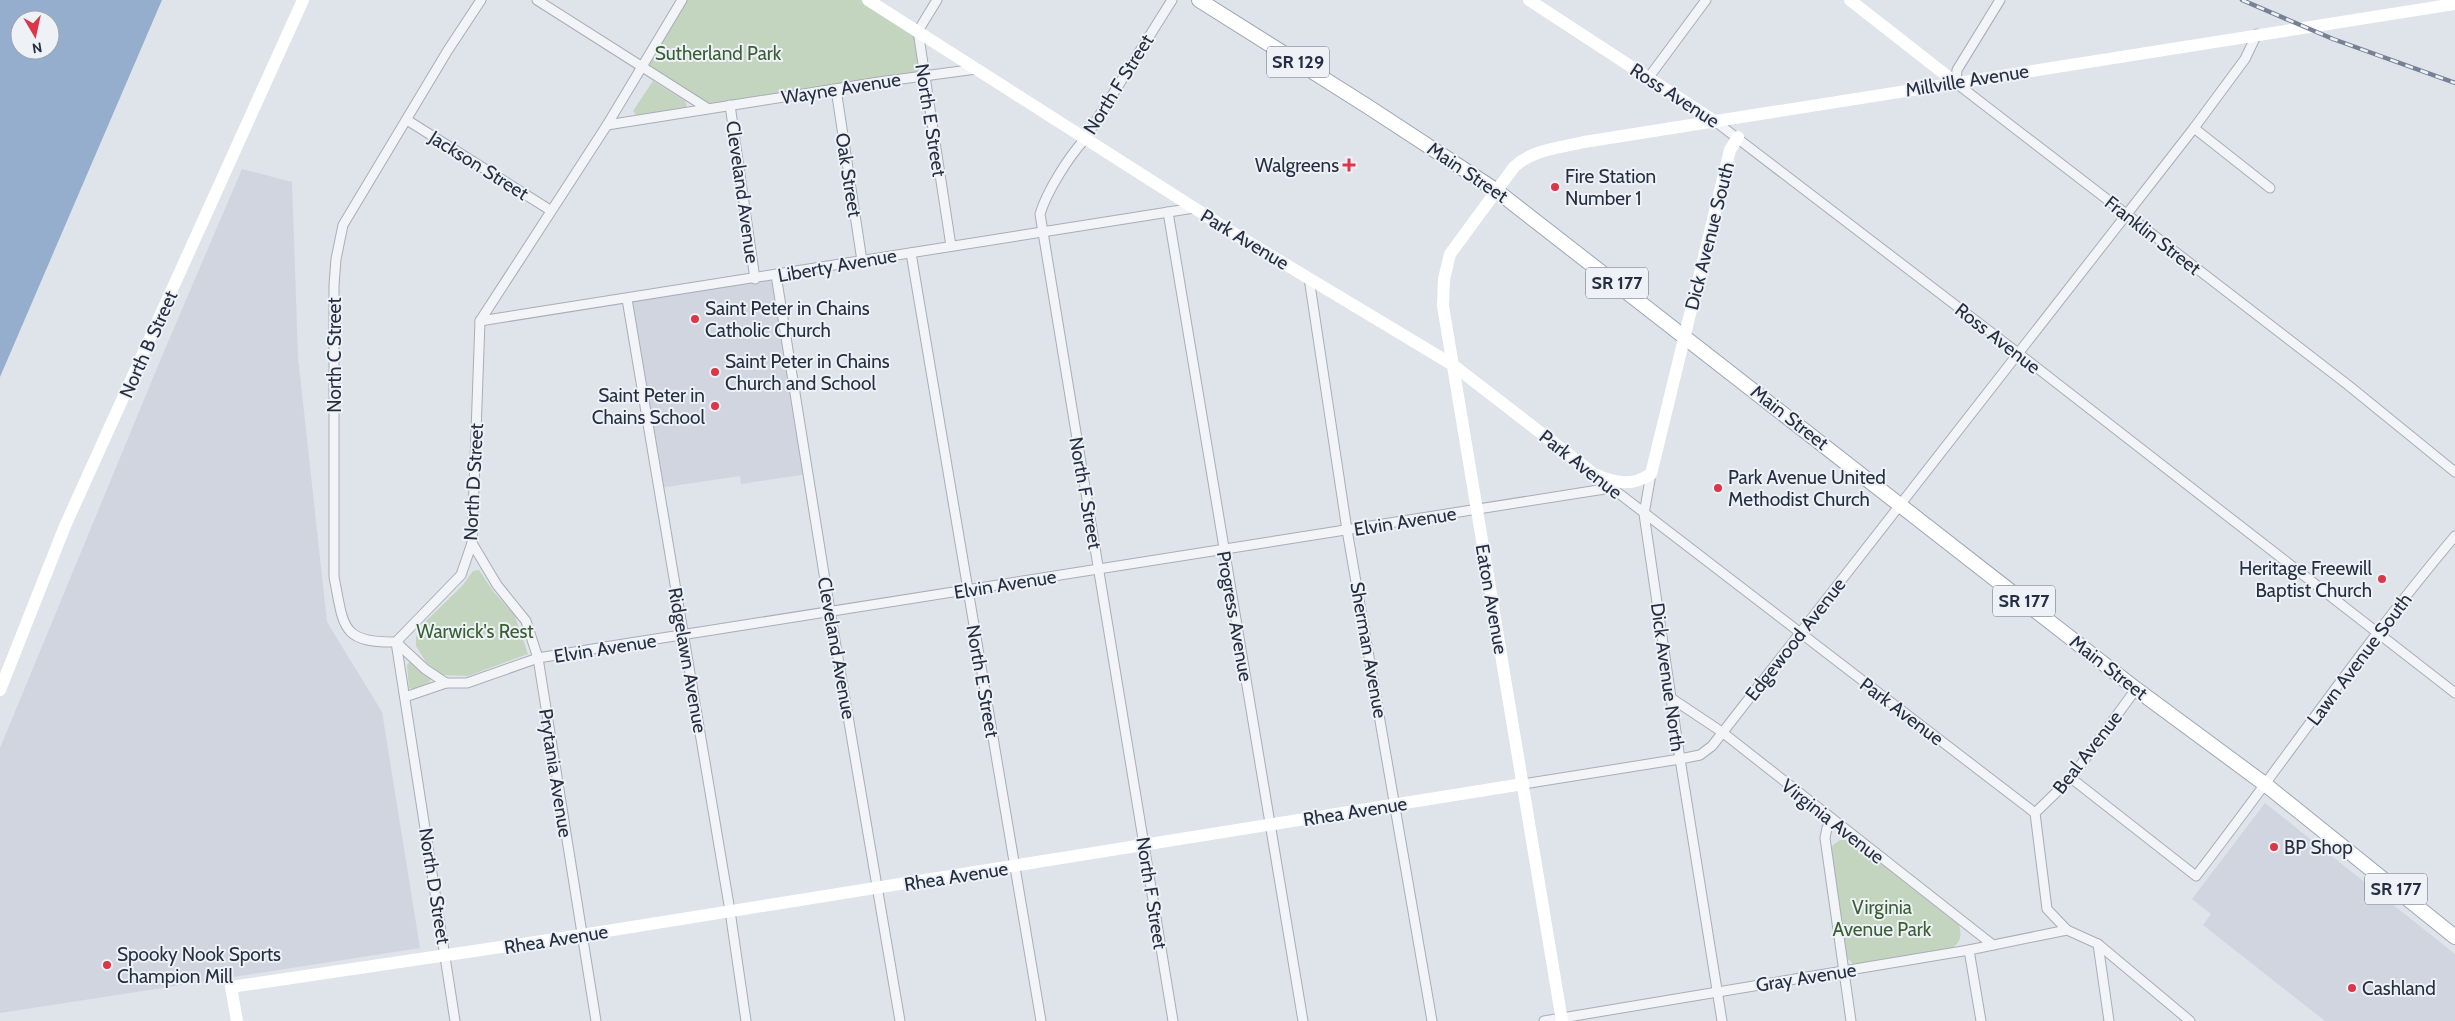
<svg xmlns="http://www.w3.org/2000/svg" width="2455" height="1021" viewBox="0 0 2455 1021" font-family="Cabin,sans-serif">
<style>
.built{fill:#d0d5df}
.green{fill:#c3d4bf}
.water{fill:#96aecd;fill-rule:evenodd}
.lines{fill:none;stroke-linecap:round;stroke-linejoin:round}
.street-casing{stroke:#a8adb8;stroke-width:11}
.primary-casing{stroke:#9da6b6;stroke-width:16}
.street{stroke:#f2f4f7;stroke-width:9}
.secondary{stroke:#fff;stroke-width:12}
.primary{stroke:#fff;stroke-width:14}
.rail-casing{stroke:#778195;stroke-width:4.5}
.rail{stroke:#eef2f7;stroke-width:2.5;stroke-dasharray:8;stroke-linecap:butt}
.poi-dot{fill:#db3749;stroke:#eef2f7;stroke-width:2}
.labels{text-anchor:middle;stroke-width:4;stroke-linejoin:round;paint-order:stroke}
.shield{fill:#eef2f7;stroke:#626a78;stroke-width:1}
.shield-label{font-size:18px;font-weight:bold;fill:#262f42}
.park-label{font-size:19px;fill:#395f32;stroke:#eef2f7}
.street-label{font-size:19px;fill:#262f42;stroke:#eef2f7}
.poi-label{font-size:19px;fill:#262f42;stroke:#eef2f7;text-anchor:start}
</style>
<rect width="100%" height="100%" fill="#dfe3ea"/>
<g class="built">
<path d="M 242,169 L 292,182 L 298,357 L 327,622 L 382,712 L 420,948 L 0,1013 L 0,748 L 160,361 Z"/>
<path d="M 776,275 L 808,474 L 741,484 L 740,476 L 659,488 L 627,299 Z"/>
<path d="M 2265,803 L 2455,954 L 2455,1021 L 2325,1021 L 2203,925 L 2211,914 L 2192,899 Z"/>
</g>
<g class="green">
<path d="M 682,0 L 868,0 L 918,31 L 924,76 L 707,108 L 642,68 Z"/>
<path d="M 653,81 L 685,101 L 687,106 L 684,109 L 637,116 L 633,111 Z"/>
<path d="M 479,570 L 493,591 L 515,616 L 528,654 L 468,676 L 441,675 L 426,662 L 416,646 L 416,637 L 421,626 L 463,585 L 473,571 Z"/>
<path d="M 411,660 L 431,679 L 429,683 L 413,689 L 409,688 L 407,665 Z"/>
<path d="M 1840,840 L 1851,840 L 1959,925 C 1962,936 1961,942 1951,949 L 1853,964 L 1847,958 L 1829,854 L 1833,845 Z"/>
</g>
<path class="water" d="M 0,0 L 162,0 L 0,377 ZM 20,20 L 50,20 L 50,50 L 20,50 Z"/>
<g class="lines">
<defs>
<g id="street">
<path d="M 537,0 L 707,108"/>
<path d="M 937,0 L 918,31 L 951,246"/>
<path d="M 1172,0 L 1084,140 C 1068,158 1047,191 1040,214 L 1173,1021"/>
<path d="M 2000,0 L 1957,70 L 1956,83 L 2348,385 L 2455,472"/>
<path d="M 1649,77 L 1706,0"/>
<path d="M 836,89 L 862,261"/>
<path d="M 730,105 L 755,279"/>
<path d="M 407,120 L 550,210"/>
<path d="M 1716,122 L 2018,353 L 2455,693"/>
<path d="M 607,125 L 879,82 L 976,69"/>
<path d="M 2194,128 L 2270,188"/>
<path d="M 1168,212 L 1303,1021"/>
<path d="M 911,253 L 1041,1021"/>
<path d="M 776,275 L 830,611 L 900,1021"/>
<path d="M 1309,278 L 1347,530 L 1432,1021"/>
<path d="M 627,299 L 730,911 L 746,1021"/>
<path d="M 480,321 L 1194,208"/>
<path d="M 1651,474 L 1644,514 L 1680,759 L 1722,1021"/>
<path d="M 1608,485 L 2035,813 L 2047,909 L 2067,930 L 2098,944 L 2190,1021"/>
<path d="M 472,543 L 497,585 L 526,621 L 538,658 L 596,1021"/>
<path d="M 396,642 L 461,575 L 472,543 L 480,321 L 607,125 L 682,0"/>
<path d="M 396,642 L 455,1021"/>
<path d="M 446,683 L 425,669 L 396,642 C 340,643 344,626 334,577 L 334,285 L 336,259 L 343,225 L 448,50 L 481,0"/>
<path d="M 405,697 L 446,683 L 467,683 L 538,658 L 605,647 L 1611,488"/>
<path d="M 1671,698 L 1722,732 L 1993,945"/>
<path d="M 2071,778 L 2196,876 C 2283,763 2363,645 2455,536"/>
<path d="M 1523,784 L 1680,759 L 1700,755 L 1712,746 L 2194,128 L 2245,59 L 2257,34"/>
<path d="M 2035,813 L 2071,778 L 2136,689"/>
<path d="M 1832,821 L 1827,828 L 1825,838 L 1851,1021"/>
<path d="M 2098,944 L 2109,1021"/>
<path d="M 1969,950 L 1981,1021"/>
<path d="M 1544,1021 L 1969,950 L 2067,930"/>
</g>
<path id="primary" d="M 1199,0 L 1367,106 L 1497,191 L 2136,689 L 2266,785 L 2455,937"/>
</defs>
<use href="#street" class="street-casing"/>
<use href="#primary" class="primary-casing"/>
<use href="#street" class="street"/>
<g class="secondary">
<path d="M 868,0 L 1235,234 L 1453,365 L 1594,474 C 1615,483 1631,487 1651,474 L 1730,150 L 1738,137"/>
<path d="M 1529,0 L 1716,122"/>
<path d="M 1850,0 L 1956,83"/>
<path d="M 0,690 L 65,526 L 303,0"/>
<path d="M 237,1021 L 231,987 L 582,935 L 1523,784"/>
<path d="M 1562,1021 L 1443,306 L 1444,279 L 1450,254 L 1514,167 C 1533,149 1560,148 1584,142 L 2455,4"/>
</g>
<use href="#primary" class="primary"/>
<defs>
<path id="rail" d="M 2242,0 L 2333,39 L 2455,83"/>
</defs>
<use href="#rail" class="rail-casing"/>
<use href="#rail" class="rail"/>
</g>
<g class="poi-dot">
<path d="M1346.5 157.5h5v5h5v5h-5v5h-5v-5h-5v-5h5z"/>
<circle cx="1555" cy="187" r="5"/>
<circle cx="695" cy="319" r="5"/>
<circle cx="715" cy="372" r="5"/>
<circle cx="715" cy="406" r="5"/>
<circle cx="1718" cy="488" r="5"/>
<circle cx="2382" cy="579" r="5"/>
<circle cx="2274" cy="847" r="5"/>
<circle cx="107" cy="965" r="5"/>
<circle cx="2352" cy="988" r="5"/>
</g>
<g class="labels">
<g class="shield">
<rect x="1267" y="46.5" width="62" height="31" rx="4"/>
<rect x="1586" y="267.5" width="62" height="31" rx="4"/>
<rect x="1993" y="585.5" width="62" height="31" rx="4"/>
<rect x="2365" y="873.5" width="62" height="31" rx="4"/>
</g>
<g class="shield-label">
<text x="1298" y="68">SR 129</text>
<text x="1617" y="289">SR 177</text>
<text x="2024" y="607">SR 177</text>
<text x="2396" y="895">SR 177</text>
</g>
<g class="park-label">
<text x="718" y="60">Sutherland Park</text>
<text x="475" y="638">Warwick's Rest</text>
<text x="1882" y="914">Virginia<tspan x="1882" dy="22">Avenue Park</tspan></text>
</g>
<g class="street-label">
<text transform="translate(1967 80) rotate(-9)" y="7">Millville Avenue</text>
<text transform="translate(1118 84) rotate(-58)" y="7">North F Street</text>
<text transform="translate(841 88) rotate(-9)" y="7">Wayne Avenue</text>
<text transform="translate(1675 95) rotate(33)" y="7">Ross Avenue</text>
<text transform="translate(931 120) rotate(81)" y="7">North E Street</text>
<text transform="translate(479 165) rotate(32)" y="7">Jackson Street</text>
<text transform="translate(1468 172) rotate(34)" y="7">Main Street</text>
<text transform="translate(849 175) rotate(81)" y="7">Oak Street</text>
<text transform="translate(743 192) rotate(82)" y="7">Cleveland Avenue</text>
<text transform="translate(2153 235) rotate(38)" y="7">Franklin Street</text>
<text transform="translate(1709 236) rotate(-76)" y="7">Dick Avenue South</text>
<text transform="translate(1245 239) rotate(31)" y="7">Park Avenue</text>
<text transform="translate(837 265) rotate(-10)" y="7">Liberty Avenue</text>
<text transform="translate(1998 338) rotate(38)" y="7">Ross Avenue</text>
<text transform="translate(148 344) rotate(-66)" y="7">North B Street</text>
<text transform="translate(334 355) rotate(-90)" y="7">North C Street</text>
<text transform="translate(1790 417) rotate(38)" y="7">Main Street</text>
<text transform="translate(1581 464) rotate(38)" y="7">Park Avenue</text>
<text transform="translate(473 482) rotate(-87)" y="7">North D Street</text>
<text transform="translate(1086 493) rotate(80)" y="7">North F Street</text>
<text transform="translate(1405 521) rotate(-9)" y="7">Elvin Avenue</text>
<text transform="translate(1005 584) rotate(-9)" y="7">Elvin Avenue</text>
<text transform="translate(1492 599) rotate(80)" y="7">Eaton Avenue</text>
<text transform="translate(1235 616) rotate(80)" y="7">Progress Avenue</text>
<text transform="translate(1795 639) rotate(-52)" y="7">Edgewood Avenue</text>
<text transform="translate(605 648) rotate(-9)" y="7">Elvin Avenue</text>
<text transform="translate(837 648) rotate(80)" y="7">Cleveland Avenue</text>
<text transform="translate(1369 650) rotate(80)" y="7">Sherman Avenue</text>
<text transform="translate(2359 659) rotate(-53)" y="7">Lawn Avenue South</text>
<text transform="translate(688 660) rotate(80)" y="7">Ridgelawn Avenue</text>
<text transform="translate(2109 667) rotate(38)" y="7">Main Street</text>
<text transform="translate(1668 677) rotate(82)" y="7">Dick Avenue North</text>
<text transform="translate(983 681) rotate(80)" y="7">North E Street</text>
<text transform="translate(1902 711) rotate(37)" y="7">Park Avenue</text>
<text transform="translate(2087 752) rotate(-52)" y="7">Beal Avenue</text>
<text transform="translate(556 773) rotate(81)" y="7">Prytania Avenue</text>
<text transform="translate(1355 811) rotate(-9)" y="7">Rhea Avenue</text>
<text transform="translate(1833 821) rotate(38)" y="7">Virginia Avenue</text>
<text transform="translate(956 876) rotate(-9)" y="7">Rhea Avenue</text>
<text transform="translate(435 886) rotate(81)" y="7">North D Street</text>
<text transform="translate(1152 893) rotate(81)" y="7">North F Street</text>
<text transform="translate(556 939) rotate(-9)" y="7">Rhea Avenue</text>
<text transform="translate(1806 977) rotate(-9)" y="7">Gray Avenue</text>
</g>
<g class="poi-label">
<text x="1339" y="172" text-anchor="end">Walgreens</text>
<text x="1565" y="183">Fire Station<tspan x="1565" dy="22">Number 1</tspan></text>
<text x="705" y="315">Saint Peter in Chains<tspan x="705" dy="22">Catholic Church</tspan></text>
<text x="725" y="368">Saint Peter in Chains<tspan x="725" dy="22">Church and School</tspan></text>
<text x="705" y="402" text-anchor="end">Saint Peter in<tspan x="705" dy="22">Chains School</tspan></text>
<text x="1728" y="484">Park Avenue United<tspan x="1728" dy="22">Methodist Church</tspan></text>
<text x="2372" y="575" text-anchor="end">Heritage Freewill<tspan x="2372" dy="22">Baptist Church</tspan></text>
<text x="2284" y="854">BP Shop</text>
<text x="117" y="961">Spooky Nook Sports<tspan x="117" dy="22">Champion Mill</tspan></text>
<text x="2362" y="995">Cashland</text>
</g>
</g>
<g transform="translate(35 35) rotate(171)"><circle r="24" fill="#eef2f7" stroke="#9ea4af"/>
<path d="M0-4L9 19L0 12L-9 19Z" fill="#db3749"/>
<text y="-8" font-size="14" font-weight="bold" text-anchor="middle" fill="#262f42">N</text>
</g>
</svg>
